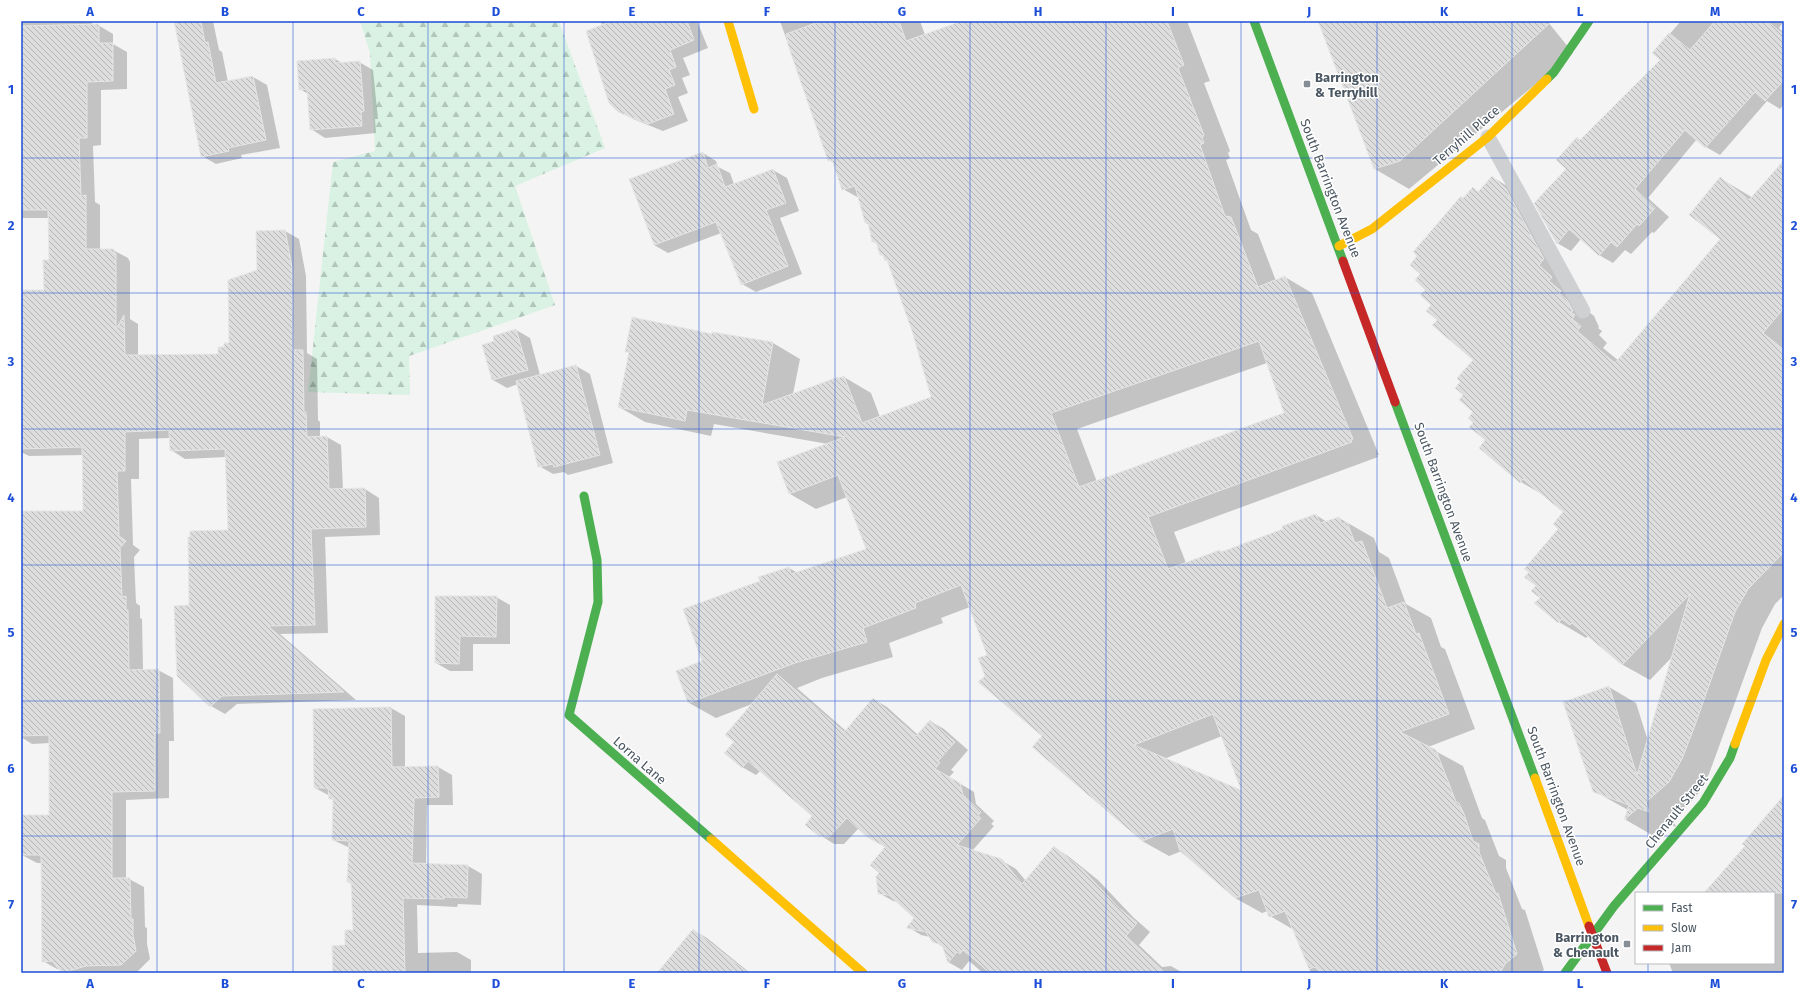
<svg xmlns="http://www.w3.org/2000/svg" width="1805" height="994" viewBox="0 0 1805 994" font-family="'Fira Sans',sans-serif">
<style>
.forest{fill:url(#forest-firs)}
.shadow{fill:#0003;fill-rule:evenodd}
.building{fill:url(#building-back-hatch);stroke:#e5e6e7;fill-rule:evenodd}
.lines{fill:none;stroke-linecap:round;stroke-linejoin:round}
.lane{stroke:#ced0d2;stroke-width:15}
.fast{stroke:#4caf50;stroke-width:9}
.slow{stroke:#ffc107;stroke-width:9}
.jam{stroke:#c62828;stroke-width:9}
.grid{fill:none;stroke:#1d4ed8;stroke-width:1;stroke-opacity:0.55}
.poi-dot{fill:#868d94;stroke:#fff;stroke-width:1.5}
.labels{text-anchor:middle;stroke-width:3;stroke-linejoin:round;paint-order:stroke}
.poi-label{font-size:13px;font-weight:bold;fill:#4a5661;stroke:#fff;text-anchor:start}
.street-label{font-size:13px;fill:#4a5661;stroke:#fff}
.neatline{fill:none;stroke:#1d4ed8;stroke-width:1.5}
.grid-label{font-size:13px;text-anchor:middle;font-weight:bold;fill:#1d4ed8}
</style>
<defs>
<pattern id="forest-firs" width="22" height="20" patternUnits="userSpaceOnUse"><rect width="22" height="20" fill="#d9f2e3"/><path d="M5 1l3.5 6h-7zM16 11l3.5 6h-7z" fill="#b2c7bb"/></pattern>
<pattern id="building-back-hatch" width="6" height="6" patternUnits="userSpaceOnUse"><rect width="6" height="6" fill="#ddddde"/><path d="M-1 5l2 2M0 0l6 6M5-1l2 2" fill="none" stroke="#b5b6b7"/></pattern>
</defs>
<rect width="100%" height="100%" fill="#f4f4f4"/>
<path class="forest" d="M 360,21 L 559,21 L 605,148 L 515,186 L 555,305 L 409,356 L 410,395 L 308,392 L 333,162 L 375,151 L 370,53 Z"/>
<g class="shadow">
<path d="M 21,21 L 92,21 L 92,25 L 98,25 L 113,34 L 113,44 L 127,52 L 127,89 L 101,90 L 101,145 L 93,146 L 95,202 L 100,205 L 100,250 L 113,250 L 128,258 L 130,262 L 130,319 L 138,324 L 138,356 L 219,355 L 230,344 L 258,270 L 285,231 L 299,239 L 306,276 L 307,353 L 317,359 L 318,420 L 320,422 L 320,437 L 327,437 L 341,445 L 343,490 L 365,489 L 379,498 L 380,535 L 325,537 L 328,633 L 280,634 L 356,700 L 237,704 L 225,714 L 211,706 L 190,606 L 229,531 L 226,457 L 185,459 L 171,450 L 170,438 L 139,439 L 139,479 L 131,479 L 133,545 L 140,550 L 134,557 L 136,603 L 140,606 L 140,618 L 142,619 L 143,670 L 158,670 L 173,678 L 174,741 L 169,741 L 169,798 L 126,800 L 126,879 L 129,879 L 144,887 L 145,927 L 147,928 L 147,944 L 150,959 L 136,973 L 63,973 L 60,969 L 57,969 L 43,961 L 42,863 L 37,863 L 22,855 L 50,816 L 50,743 L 32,744 L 21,737 L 21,512 L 84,512 L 83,455 L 29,456 L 21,452 L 21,291 L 45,291 L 50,261 L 49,218 L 21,218 Z"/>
<path d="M 175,21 L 213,21 L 219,50 L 222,52 L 228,82 L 253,77 L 267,85 L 280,148 L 241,155 L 242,158 L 216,164 L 202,156 Z"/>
<path d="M 601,21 L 697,21 L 708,48 L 683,58 L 690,75 L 682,78 L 688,93 L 678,97 L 688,121 L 663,131 L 633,119 L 619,111 Z"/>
<path d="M 780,21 L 920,21 L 925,35 L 970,21 L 1187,21 L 1210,81 L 1204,83 L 1230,151 L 1228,153 L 1230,158 L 1226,160 L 1251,230 L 1258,234 L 1276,281 L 1285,277 L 1312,293 L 1379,455 L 1377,455 L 1378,457 L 1174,532 L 1186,563 L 1220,551 L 1223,552 L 1284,530 L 1316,515 L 1327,522 L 1339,518 L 1374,538 L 1379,552 L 1389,558 L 1406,604 L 1431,618 L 1441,647 L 1445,649 L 1475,729 L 1428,747 L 1463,766 L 1482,818 L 1485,820 L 1499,856 L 1506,860 L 1506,868 L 1522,909 L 1525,910 L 1544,970 L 1540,973 L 1311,973 L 1294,930 L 1270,916 L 1268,911 L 1262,913 L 1235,898 L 1182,851 L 1169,856 L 1142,841 L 986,677 L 988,655 L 970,607 L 941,618 L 943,623 L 889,643 L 893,657 L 822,678 L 797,688 L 846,731 L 873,699 L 887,707 L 918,735 L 930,721 L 944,729 L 968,750 L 951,770 L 954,772 L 949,777 L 974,792 L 976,804 L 994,821 L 991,824 L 994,826 L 972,851 L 1001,860 L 1016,869 L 1026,881 L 1055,848 L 1068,856 L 1098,880 L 1133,917 L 1150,932 L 1139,945 L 1162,967 L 1171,966 L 1183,973 L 983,973 L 969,961 L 962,970 L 948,962 L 943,947 L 933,941 L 930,937 L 921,935 L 908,927 L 916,918 L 898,902 L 893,901 L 879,893 L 881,872 L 886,847 L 859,828 L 844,844 L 834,844 L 820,835 L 814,816 L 761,770 L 756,775 L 742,767 L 735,742 L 752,704 L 716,718 L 689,703 L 677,671 L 704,661 L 789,568 L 798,573 L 867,550 L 847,497 L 816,509 L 790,494 L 828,444 L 714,424 L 711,436 L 645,422 L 619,407 L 630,353 L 626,351 L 718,334 L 773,343 L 800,359 L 793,394 L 844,377 L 871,393 L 880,417 L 932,397 L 913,330 L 888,261 L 881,254 L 877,244 L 873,241 L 869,225 L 866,223 L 859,198 L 843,189 L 834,163 L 829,160 ZM 1267,363 L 1285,414 L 1097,482 L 1077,429 ZM 1222,736 L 1243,792 L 1164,759 Z"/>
<path d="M 1320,21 L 1549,21 L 1548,22 L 1573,53 L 1409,189 L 1375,169 Z"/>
<path d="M 1681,21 L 1784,21 L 1779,28 L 1784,33 L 1784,104 L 1780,109 L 1767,101 L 1720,155 L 1706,147 L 1697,139 L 1648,198 L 1669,217 L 1654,233 L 1652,232 L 1631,254 L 1625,250 L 1613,263 L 1599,255 L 1581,239 L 1571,251 L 1557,243 L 1567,169 L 1581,141 L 1662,60 L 1653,53 Z"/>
<path d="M 335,59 L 342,63 L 359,62 L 373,70 L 378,119 L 375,119 L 376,133 L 325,138 L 311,129 L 308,94 L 300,89 Z"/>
<path d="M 703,153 L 716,161 L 718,167 L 730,173 L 734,184 L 773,170 L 787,178 L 799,211 L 780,218 L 802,274 L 756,292 L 742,284 L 721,233 L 668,253 L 654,245 Z"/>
<path d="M 1784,161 L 1784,595 L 1775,604 L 1762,628 L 1709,774 L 1696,797 L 1673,818 L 1676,827 L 1666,823 L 1652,835 L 1626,820 L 1628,810 L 1594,791 L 1609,687 L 1636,703 L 1648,741 L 1673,656 L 1650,680 L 1623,665 L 1588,636 L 1586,638 L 1559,622 L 1536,603 L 1541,598 L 1537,586 L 1560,529 L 1564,512 L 1545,496 L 1521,482 L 1474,423 L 1474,412 L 1464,395 L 1474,360 L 1438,319 L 1422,274 L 1464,199 L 1473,188 L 1479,192 L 1492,177 L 1519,193 L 1585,309 L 1594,316 L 1599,327 L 1598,328 L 1602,331 L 1599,335 L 1607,343 L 1603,348 L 1619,361 L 1721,239 L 1720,178 L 1753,198 Z"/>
<path d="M 516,330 L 530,338 L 540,375 L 576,366 L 590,374 L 613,463 L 568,475 L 564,472 L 553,474 L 539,466 L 518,384 L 507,388 L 493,380 L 496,342 Z"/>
<path d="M 436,597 L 496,597 L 510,605 L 510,644 L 473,644 L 473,671 L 450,671 L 436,663 Z"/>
<path d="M 391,708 L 405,716 L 405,768 L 438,767 L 452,775 L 453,805 L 427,805 L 426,865 L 468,866 L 482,874 L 481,905 L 458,904 L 457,907 L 417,905 L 418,953 L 457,952 L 471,960 L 471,973 L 334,973 L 354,931 L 352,884 L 348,882 L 350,848 L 333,840 L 334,801 L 330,798 L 330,796 L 315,788 Z"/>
<path d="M 1784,797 L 1784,973 L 1673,973 L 1669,963 L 1774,963 L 1774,893 L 1706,893 L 1746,846 Z"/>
<path d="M 693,930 L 707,938 L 750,973 L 658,973 Z"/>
</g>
<g class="building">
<path d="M 174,21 L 201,21 L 205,43 L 208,42 L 216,83 L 253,76 L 266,140 L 228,148 L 229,151 L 201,157 Z"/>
<path d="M 612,21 L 687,21 L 694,40 L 670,50 L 676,67 L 669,70 L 675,85 L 665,89 L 674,114 L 648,124 L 618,112 L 609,103 L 586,31 Z"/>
<path d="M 821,21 L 899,21 L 906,41 L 962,21 L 1167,21 L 1184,65 L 1178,68 L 1204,135 L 1202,138 L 1204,143 L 1200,145 L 1225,216 L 1231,217 L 1258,287 L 1285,276 L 1353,439 L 1351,440 L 1352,442 L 1148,517 L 1168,569 L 1220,550 L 1221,552 L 1283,529 L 1282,526 L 1316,514 L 1320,523 L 1339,517 L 1342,524 L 1347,522 L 1355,543 L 1362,541 L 1387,608 L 1404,602 L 1416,634 L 1419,633 L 1449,714 L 1400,732 L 1436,750 L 1456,802 L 1459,803 L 1464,814 L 1473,841 L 1479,844 L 1479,852 L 1496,894 L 1498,893 L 1517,954 L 1505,964 L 1500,973 L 1321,973 L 1315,967 L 1309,969 L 1285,911 L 1269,917 L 1259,890 L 1235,898 L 1180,851 L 1173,829 L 1142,841 L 1032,747 L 1042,736 L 978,682 L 985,676 L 978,658 L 987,655 L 961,585 L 915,603 L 916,608 L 863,628 L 867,642 L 795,663 L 688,703 L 676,671 L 702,661 L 683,609 L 760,581 L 758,577 L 789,567 L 791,574 L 866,549 L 838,475 L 789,494 L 777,462 L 845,437 L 687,410 L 685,421 L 618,407 L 629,352 L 625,352 L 632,317 L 712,334 L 712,332 L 718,333 L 773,342 L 762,405 L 838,377 L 839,378 L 844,376 L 862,423 L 931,397 L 912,331 L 887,260 L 885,261 L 883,255 L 880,255 L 876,242 L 872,242 L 868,222 L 865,223 L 855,186 L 842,190 L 832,160 L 828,161 L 787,42 L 788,42 L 786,34 ZM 1259,341 L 1284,413 L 1079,487 L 1051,413 ZM 1213,714 L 1241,790 L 1134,745 Z"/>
<path d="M 1318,21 L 1552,21 L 1400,161 L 1374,169 Z"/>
<path d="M 1715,21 L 1767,21 L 1784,35 L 1784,80 L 1765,101 L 1755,92 L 1705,148 L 1685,130 L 1635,189 L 1655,208 L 1639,226 L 1637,224 L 1617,247 L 1611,242 L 1599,256 L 1569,229 L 1557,244 L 1534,203 L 1566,169 L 1556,160 L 1577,137 L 1580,140 L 1660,60 L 1652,53 L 1669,33 L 1690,50 Z"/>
<path d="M 99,24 L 99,43 L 113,43 L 113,81 L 87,82 L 87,138 L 79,138 L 81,196 L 86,195 L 86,249 L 114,249 L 114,253 L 116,253 L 116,329 L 124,315 L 125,355 L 218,354 L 218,347 L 224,347 L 224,343 L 229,343 L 228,280 L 257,270 L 256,231 L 285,230 L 292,267 L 293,350 L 303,350 L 304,412 L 306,412 L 307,437 L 327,436 L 329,489 L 365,488 L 366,527 L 311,529 L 315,625 L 268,626 L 344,692 L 222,696 L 210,707 L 177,676 L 174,606 L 189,605 L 188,537 L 190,537 L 190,531 L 228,530 L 225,449 L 170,451 L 169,430 L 125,432 L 125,471 L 117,471 L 119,536 L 126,541 L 120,548 L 122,597 L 126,596 L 126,610 L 128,610 L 129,670 L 159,669 L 160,733 L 155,733 L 155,791 L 112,792 L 112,878 L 130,878 L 131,919 L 133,919 L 133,935 L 136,951 L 121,965 L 86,966 L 72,970 L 68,973 L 62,973 L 52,961 L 42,962 L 41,855 L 21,855 L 21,815 L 49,815 L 49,735 L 21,736 L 21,511 L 83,511 L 82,447 L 21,449 L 21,290 L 44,290 L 43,260 L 49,260 L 48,210 L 21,210 L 21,26 Z"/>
<path d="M 335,58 L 335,63 L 360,61 L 364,111 L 361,112 L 362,126 L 310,130 L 307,89 L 299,90 L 297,61 Z"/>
<path d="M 703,152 L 708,168 L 717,164 L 725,187 L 773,169 L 786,203 L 766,210 L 788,266 L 741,285 L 716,222 L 654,245 L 629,179 Z"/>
<path d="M 1784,160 L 1784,308 L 1763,333 L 1784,350 L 1784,552 L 1748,589 L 1735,612 L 1694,728 L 1682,759 L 1669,782 L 1646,802 L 1649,812 L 1638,808 L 1624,820 L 1629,805 L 1593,792 L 1563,702 L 1609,686 L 1637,775 L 1690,594 L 1622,665 L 1572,623 L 1570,625 L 1562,619 L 1558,623 L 1534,603 L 1540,598 L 1531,591 L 1536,586 L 1524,577 L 1529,572 L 1524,569 L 1558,529 L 1553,524 L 1563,512 L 1523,479 L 1520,483 L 1479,448 L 1485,440 L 1469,427 L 1473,423 L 1468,418 L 1473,412 L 1459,400 L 1463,395 L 1455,388 L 1460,382 L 1457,378 L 1473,360 L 1432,325 L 1437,320 L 1426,311 L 1431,305 L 1420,295 L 1425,290 L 1415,280 L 1420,274 L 1410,265 L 1417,256 L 1413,252 L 1461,196 L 1463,198 L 1473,187 L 1478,192 L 1492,176 L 1506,189 L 1544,259 L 1539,265 L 1552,277 L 1549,281 L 1561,291 L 1559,293 L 1567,300 L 1573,311 L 1571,312 L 1575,315 L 1572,319 L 1581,326 L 1577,331 L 1615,363 L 1720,239 L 1689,215 L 1720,177 L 1749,200 Z"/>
<path d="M 516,329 L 528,370 L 492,380 L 482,345 L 494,341 L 493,336 Z"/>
<path d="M 576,365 L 600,455 L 554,467 L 553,464 L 538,467 L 516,381 Z"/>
<path d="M 435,596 L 497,596 L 496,637 L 460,636 L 459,664 L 435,663 Z"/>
<path d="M 777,674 L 844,732 L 873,698 L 916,736 L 930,720 L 955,742 L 938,761 L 940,763 L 935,769 L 960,783 L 963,795 L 981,812 L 978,816 L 981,818 L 957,845 L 1002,859 L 1022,884 L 1054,846 L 1084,871 L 1119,908 L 1137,923 L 1126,936 L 1165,973 L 990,973 L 963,950 L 960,954 L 957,952 L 948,963 L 942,945 L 932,942 L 926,932 L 906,928 L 914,918 L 889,895 L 878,894 L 876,876 L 879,873 L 870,865 L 885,847 L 867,837 L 847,818 L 829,837 L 819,836 L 805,825 L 812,816 L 748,761 L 742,768 L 724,753 L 734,742 L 725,735 Z"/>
<path d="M 391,707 L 392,767 L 438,766 L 439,797 L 414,798 L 412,863 L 468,865 L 467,898 L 444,897 L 444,899 L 403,898 L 405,973 L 333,973 L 332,946 L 345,945 L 345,930 L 353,930 L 351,882 L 347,882 L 349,841 L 332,840 L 333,799 L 329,799 L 328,788 L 314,788 L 313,709 Z"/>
<path d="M 1784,795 L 1784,893 L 1704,893 L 1745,846 L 1742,844 Z"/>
<path d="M 693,929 L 748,973 L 657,973 Z"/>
</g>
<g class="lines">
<path class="lane" d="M 1488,137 L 1583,311"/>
<g class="fast">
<path d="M 1254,21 L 1343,261"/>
<path d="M 1547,79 L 1554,72 L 1589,21"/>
<path d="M 1395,402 L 1535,778"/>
<path d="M 584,496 L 597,560 L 598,602 L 569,715 L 711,839"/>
<path d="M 1565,973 L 1614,906 L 1703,803 L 1730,758 L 1735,744"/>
</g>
<g class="slow">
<path d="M 728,21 L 754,109"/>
<path d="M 1339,246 L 1372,229 L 1488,137 L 1547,79"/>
<path d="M 1735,744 L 1766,660 L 1784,624"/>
<path d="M 1535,778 L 1589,926"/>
<path d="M 711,839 L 863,973"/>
</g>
<g class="jam">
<path d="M 1343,261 L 1395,402"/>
<path d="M 1589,926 L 1607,973"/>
</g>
</g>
<path class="grid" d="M 157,21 L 157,973M 293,21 L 293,973M 428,21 L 428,973M 564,21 L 564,973M 699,21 L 699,973M 835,21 L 835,973M 970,21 L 970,973M 1106,21 L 1106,973M 1241,21 L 1241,973M 1377,21 L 1377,973M 1512,21 L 1512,973M 1648,21 L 1648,893M 21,158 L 1784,158M 21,293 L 1784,293M 21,429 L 1784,429M 21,565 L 1784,565M 21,701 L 1784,701M 21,836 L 1784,836M 1648,963 L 1648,973"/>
<g class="poi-dot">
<rect x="1303" y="80" width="8" height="8" rx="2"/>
<rect x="1623" y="940" width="8" height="8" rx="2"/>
</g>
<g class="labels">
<g class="poi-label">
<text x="1315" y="82">Barrington<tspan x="1315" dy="15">&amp; Terryhill</tspan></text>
<text x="1619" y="942" text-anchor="end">Barrington<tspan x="1619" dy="15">&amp; Chenault</tspan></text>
</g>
<g class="street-label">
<text transform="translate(1466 135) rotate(-41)" y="5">Terryhill Place</text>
<text transform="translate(1331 188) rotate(69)" y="5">South Barrington Avenue</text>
<text transform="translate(1444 492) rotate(70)" y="5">South Barrington Avenue</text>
<text transform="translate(640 760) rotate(41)" y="5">Lorna Lane</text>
<text transform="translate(1557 796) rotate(70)" y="5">South Barrington Avenue</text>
<text transform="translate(1676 811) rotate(-51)" y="5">Chenault Street</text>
</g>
</g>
<rect width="1805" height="994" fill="none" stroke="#ffffff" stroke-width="44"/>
<rect x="1635" y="892" width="140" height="72" fill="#ffffff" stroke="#b7bbc0"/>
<rect x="1643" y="905" width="20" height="6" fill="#4caf50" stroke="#b7bbc0"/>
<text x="1671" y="912" font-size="12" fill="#4a5661">Fast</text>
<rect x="1643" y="925" width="20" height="6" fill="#ffc107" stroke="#b7bbc0"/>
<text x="1671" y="932" font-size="12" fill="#4a5661">Slow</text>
<rect x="1643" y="945" width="20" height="6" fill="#c62828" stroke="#b7bbc0"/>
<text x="1671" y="952" font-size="12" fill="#4a5661">Jam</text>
<rect x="22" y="22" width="1761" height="950" class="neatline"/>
<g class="grid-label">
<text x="90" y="16">A</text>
<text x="225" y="16">B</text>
<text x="361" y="16">C</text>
<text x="496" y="16">D</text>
<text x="632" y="16">E</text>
<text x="767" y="16">F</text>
<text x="902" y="16">G</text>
<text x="1038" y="16">H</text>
<text x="1173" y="16">I</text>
<text x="1309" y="16">J</text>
<text x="1444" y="16">K</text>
<text x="1580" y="16">L</text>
<text x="1715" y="16">M</text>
<text x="11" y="94">1</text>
<text x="1794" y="94">1</text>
<text x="11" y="230">2</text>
<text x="1794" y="230">2</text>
<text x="11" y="366">3</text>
<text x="1794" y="366">3</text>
<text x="11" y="502">4</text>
<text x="1794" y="502">4</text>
<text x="11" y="637">5</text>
<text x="1794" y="637">5</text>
<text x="11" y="773">6</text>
<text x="1794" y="773">6</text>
<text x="11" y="909">7</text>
<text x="1794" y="909">7</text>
<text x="90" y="988">A</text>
<text x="225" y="988">B</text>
<text x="361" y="988">C</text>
<text x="496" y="988">D</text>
<text x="632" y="988">E</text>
<text x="767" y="988">F</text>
<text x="902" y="988">G</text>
<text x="1038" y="988">H</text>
<text x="1173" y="988">I</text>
<text x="1309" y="988">J</text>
<text x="1444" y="988">K</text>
<text x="1580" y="988">L</text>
<text x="1715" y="988">M</text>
</g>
</svg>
